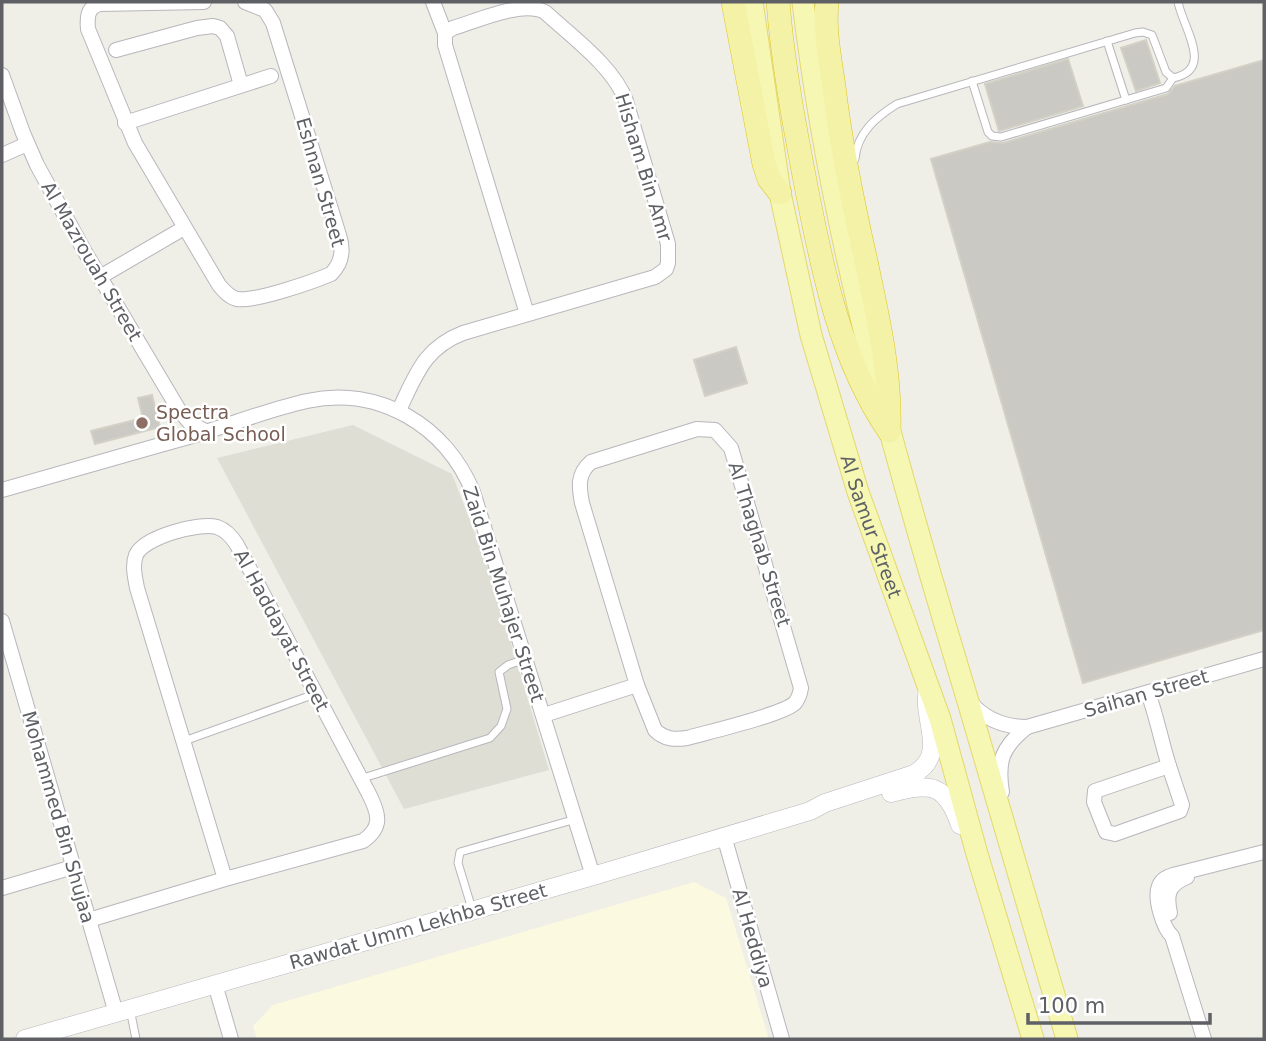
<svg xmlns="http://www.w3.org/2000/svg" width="1266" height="1041" viewBox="0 0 1266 1041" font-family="'DejaVu Sans',sans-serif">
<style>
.commercial{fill:#fbf9e0}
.education{fill:#deded5}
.building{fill:#cac9c3;stroke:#d3d1c5;stroke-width:2}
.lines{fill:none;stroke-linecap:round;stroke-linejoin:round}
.service-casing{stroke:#b7b7bc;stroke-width:9}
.minor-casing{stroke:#b7b7bc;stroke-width:16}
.tertiary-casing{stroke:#b7b7bc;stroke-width:19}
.primary-casing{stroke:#e4d86b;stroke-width:23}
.trunk-casing{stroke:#dec517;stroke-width:24}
.service{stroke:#fff;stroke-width:7}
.minor{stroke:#fff;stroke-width:14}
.tertiary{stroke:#fff;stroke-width:18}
.primary{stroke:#f6f7b3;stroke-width:21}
.trunk{stroke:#f4f2a6;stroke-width:23}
.education-dot{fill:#8d6e63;stroke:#fff;stroke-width:2.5}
.labels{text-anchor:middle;stroke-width:5;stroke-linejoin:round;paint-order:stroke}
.street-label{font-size:19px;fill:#5e6065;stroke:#fff}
.education-label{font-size:19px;fill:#785e54;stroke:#fff;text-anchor:start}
</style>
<rect width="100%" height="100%" fill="#efeee7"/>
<path class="commercial" d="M 694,882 L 726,898 L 769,1039 L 257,1039 L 253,1026 L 273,1005 Z"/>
<path class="education" d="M 353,425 L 452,474 L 489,570 L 549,770 L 404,809 L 217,458 Z"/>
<g class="building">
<path d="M 1146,40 L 1160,83 L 1136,91 L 1121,48 Z"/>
<path d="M 1068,59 L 1083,106 L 999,131 L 985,84 Z"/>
<path d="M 1264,60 L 1264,630 L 1083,683 L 931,159 L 990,142 L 1003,143 L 1168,94 L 1175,86 Z"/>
<path d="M 736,347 L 747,383 L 705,396 L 694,360 Z"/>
<path d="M 152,395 L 160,427 L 95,444 L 91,431 L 143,418 L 138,398 Z"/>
</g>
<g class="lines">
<defs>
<g id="service">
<path d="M 1107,41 L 1126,100"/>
<path d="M 972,81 L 988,132 L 992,136 L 1001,137 L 1166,88 L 1173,78"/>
<path d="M 855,159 C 857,133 876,117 897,104 L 1135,33 L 1143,32 L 1152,35 L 1166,72 L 1173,78 C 1215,70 1183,28 1178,2"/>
<path d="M 184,741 L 315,694"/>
<path d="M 360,779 L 490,738 L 501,726 L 507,709 L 499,672 L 508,665 L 525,659"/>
<path d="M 472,909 L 458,863 L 460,852 L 576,819"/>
<path d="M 130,1009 L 136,1039"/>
</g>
<g id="minor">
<path d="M 204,2 L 99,4 C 87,8 87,18 88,29 L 135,143 L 219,285 C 224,291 229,297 237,299 C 255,302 312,282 331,274 C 342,263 344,250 339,235 L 273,23 L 265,10 L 245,2"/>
<path d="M 433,2 L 445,33 L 445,45 L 527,314"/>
<path d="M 116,50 L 197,28 L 213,26 L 220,28 L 227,36 L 241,85"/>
<path d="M 2,75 L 23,133 L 37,165 L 85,252 L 179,410 L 190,423 L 207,432"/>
<path d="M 125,123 L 271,76"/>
<path d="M 2,155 L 27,144"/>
<path d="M 100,277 L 184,228"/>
<path d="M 399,410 C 416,375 424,348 463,333 L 655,277 L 666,269 L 668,263 L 668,244 L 626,101 C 614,67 571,36 545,12 C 522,0 477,21 453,28 L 445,33"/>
<path d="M 697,429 L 715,430 L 731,448 L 801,688 C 800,694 799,698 795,703 C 782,715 708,732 687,738 C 674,740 664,739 655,730 L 637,685 L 582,503 C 579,487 577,474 591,462 Z"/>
<path d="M 2,490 C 66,472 131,453 196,435 C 233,424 270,409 307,401 C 379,385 446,426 473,492 L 593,876"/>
<path d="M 2,621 L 116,1013"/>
<path d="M 1148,693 C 1157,717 1161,741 1169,766"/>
<path d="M 971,703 C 986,720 1004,727 1027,727 L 1264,659"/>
<path d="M 544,715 L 637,685"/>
<path d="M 1169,766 L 1182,805 L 1180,811 L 1115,834 L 1106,832 L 1094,802 L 1095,791 Z"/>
<path d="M 1002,792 C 997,761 1002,747 1027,727"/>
<path d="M 724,836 L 782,1039"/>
<path d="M 2,888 L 73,867"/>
<path d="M 1170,913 C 1166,894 1168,885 1187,877"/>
<path d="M 89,920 L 225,879 L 363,841 C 383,827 379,814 369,794 L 237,545 C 232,537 226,530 217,527 C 199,522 144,537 136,555 C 132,566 135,577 137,588 L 225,879"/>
<path d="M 215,984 L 231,1039"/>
<path d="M 1204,1039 L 1172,936 C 1163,928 1154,898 1159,886 C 1162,879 1167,877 1173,875 L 1264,852"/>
</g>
<g id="tertiary">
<path d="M 891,793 C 931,782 946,784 960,825"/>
<path d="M 25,1039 L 593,876 L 810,811 L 825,803 L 914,774 C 949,754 921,720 928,689"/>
</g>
<g id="primary">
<path id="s1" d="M 752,2 L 780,193 L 811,335 L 858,492 L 940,719 L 977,854 L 1033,1039"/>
<path d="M 803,2 C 831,239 898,469 967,698 C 1001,811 1033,926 1067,1039"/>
</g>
<g id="trunk">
<path d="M 733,2 L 764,164 L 769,179 L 780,193"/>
<path d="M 778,2 C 783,65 795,129 807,191 C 823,273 841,361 889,431"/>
<path d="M 827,2 C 824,30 830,59 834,87 C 841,146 853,204 866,261 C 878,318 891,373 889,431"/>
</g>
</defs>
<use href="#service" class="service-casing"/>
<use href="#minor" class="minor-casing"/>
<use href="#tertiary" class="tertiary-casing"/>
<use href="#primary" class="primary-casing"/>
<use href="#trunk" class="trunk-casing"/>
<use href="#service" class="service"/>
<use href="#minor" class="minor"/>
<use href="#tertiary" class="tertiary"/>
<use href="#primary" class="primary"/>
<use href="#trunk" class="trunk"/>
</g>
<circle class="education-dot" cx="142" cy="423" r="7"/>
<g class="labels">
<g class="street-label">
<text transform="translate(644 167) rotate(73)" y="7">Hisham Bin Amr</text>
<text transform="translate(321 182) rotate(74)" y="7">Eshnan Street</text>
<text transform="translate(92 261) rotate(60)" y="7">Al Mazrouah Street</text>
<text dy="7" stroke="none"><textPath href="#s1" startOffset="539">Al Samur Street</textPath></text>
<text transform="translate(760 544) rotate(73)" y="7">Al Thaghab Street</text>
<text transform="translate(504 594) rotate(72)" y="7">Zaid Bin Muhajer Street</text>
<text transform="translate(282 630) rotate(62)" y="7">Al Haddayat Street</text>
<text transform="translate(1146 693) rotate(-16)" y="7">Saihan Street</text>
<text transform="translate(59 817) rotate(74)" y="7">Mohammed Bin Shujaa</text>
<text transform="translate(418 926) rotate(-16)" y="7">Rawdat Umm Lekhba Street</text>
<text transform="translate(753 938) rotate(74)" y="7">Al Heddiya</text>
</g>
<g class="education-label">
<text x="156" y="419">Spectra<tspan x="156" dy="22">Global School</tspan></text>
</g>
</g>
<rect width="1266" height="1041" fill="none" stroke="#5e6065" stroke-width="7"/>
<path d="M1028 1013v10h182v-10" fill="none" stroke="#5e6065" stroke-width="3.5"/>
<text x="1038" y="1013" font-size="21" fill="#5e6065" stroke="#ffffff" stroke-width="5" paint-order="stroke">100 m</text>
</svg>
